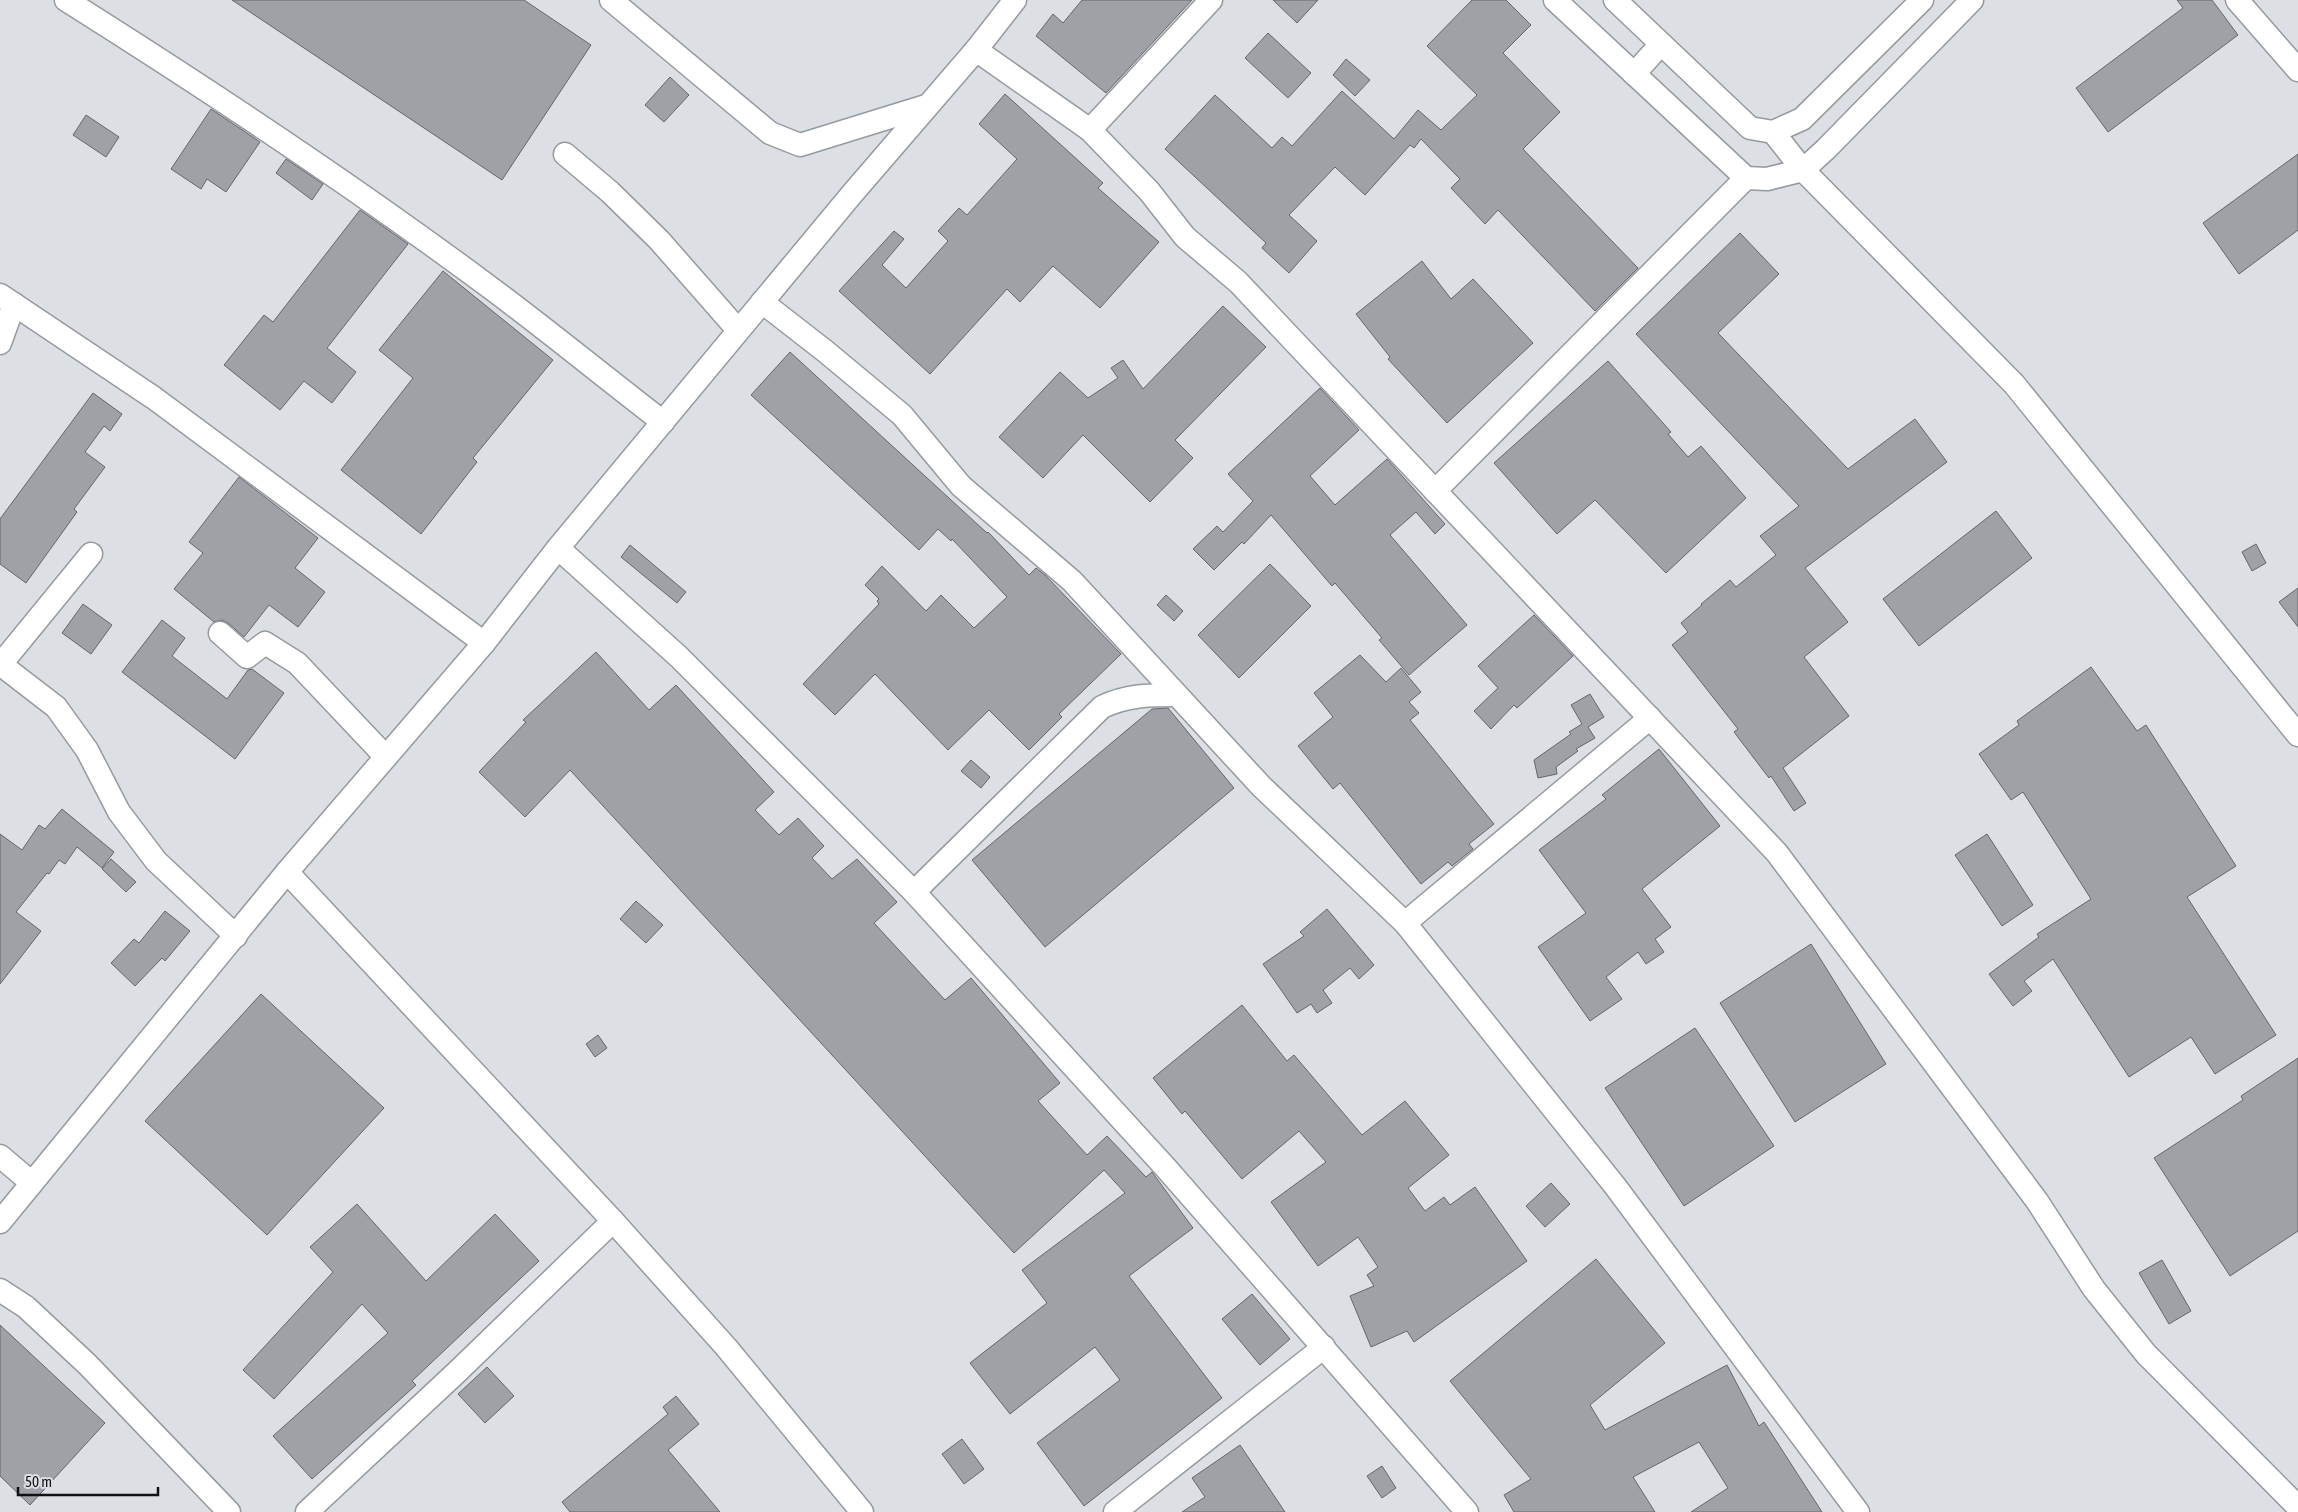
<svg xmlns="http://www.w3.org/2000/svg" width="2298" height="1512" viewBox="0 0 2298 1512" font-family="'Asap Condensed',sans-serif">
<style>
.building{fill:#9fa1a6;stroke:#64666a}
.lines{fill:none;stroke-linecap:round;stroke-linejoin:round}
.minor-casing{stroke:#959a9e;stroke-width:25}
.minor{stroke:#fff;stroke-width:22}
</style>
<rect width="100%" height="100%" fill="#dce0e5"/>
<g class="building">
<path d="M 232,0 L 524,0 L 591,45 L 502,180 Z"/>
<path d="M 1082,0 L 1192,0 L 1106,93 L 1036,36 L 1053,14 L 1063,23 Z"/>
<path d="M 1273,0 L 1318,0 L 1297,23 Z"/>
<path d="M 1472,0 L 1506,0 L 1531,25 L 1503,53 L 1560,112 L 1523,149 L 1638,268 L 1595,311 L 1498,210 L 1485,224 L 1451,188 L 1460,179 L 1421,139 L 1414,148 L 1410,145 L 1365,195 L 1335,167 L 1289,215 L 1317,241 L 1289,273 L 1262,248 L 1266,243 L 1165,149 L 1215,95 L 1272,148 L 1282,137 L 1292,146 L 1342,91 L 1394,139 L 1418,110 L 1441,130 L 1477,95 L 1427,46 Z"/>
<path d="M 2177,0 L 2212,0 L 2238,35 L 2108,132 L 2076,88 L 2183,8 Z"/>
<path d="M 1268,33 L 1311,73 L 1288,98 L 1245,58 Z"/>
<path d="M 1346,59 L 1370,80 L 1355,96 L 1333,75 Z"/>
<path d="M 670,77 L 689,95 L 664,122 L 645,105 Z"/>
<path d="M 1005,94 L 1103,183 L 1098,188 L 1159,242 L 1100,308 L 1053,266 L 1020,302 L 1007,289 L 930,374 L 839,291 L 894,231 L 904,239 L 882,265 L 906,288 L 948,241 L 938,231 L 959,208 L 967,215 L 1017,159 L 979,124 Z"/>
<path d="M 211,109 L 260,142 L 226,192 L 207,179 L 201,189 L 171,169 Z"/>
<path d="M 86,115 L 119,137 L 106,157 L 73,135 Z"/>
<path d="M 2298,154 L 2298,230 L 2239,274 L 2203,223 Z"/>
<path d="M 286,159 L 323,184 L 312,200 L 276,173 Z"/>
<path d="M 360,210 L 408,244 L 327,348 L 356,372 L 332,403 L 304,381 L 280,410 L 224,365 L 264,315 L 273,322 Z"/>
<path d="M 1740,233 L 1779,274 L 1718,333 L 1848,469 L 1915,419 L 1947,462 L 1805,568 L 1848,622 L 1804,657 L 1849,716 L 1783,768 L 1806,803 L 1794,811 L 1771,776 L 1769,778 L 1734,732 L 1738,729 L 1672,645 L 1688,632 L 1681,623 L 1702,605 L 1701,604 L 1730,580 L 1736,587 L 1776,555 L 1760,536 L 1799,506 L 1636,334 Z"/>
<path d="M 1422,261 L 1451,299 L 1473,279 L 1533,343 L 1447,423 L 1388,359 L 1390,357 L 1356,314 Z"/>
<path d="M 443,271 L 553,360 L 473,458 L 477,462 L 421,534 L 341,470 L 413,378 L 379,350 Z"/>
<path d="M 1223,306 L 1266,347 L 1175,440 L 1193,458 L 1150,502 L 1083,435 L 1043,478 L 999,437 L 1060,372 L 1088,398 L 1118,378 L 1111,368 L 1123,360 L 1143,389 Z"/>
<path d="M 790,352 L 987,533 L 988,532 L 1029,575 L 1036,568 L 1045,575 L 1121,654 L 1059,714 L 1062,717 L 1029,750 L 989,710 L 948,750 L 875,674 L 835,715 L 803,684 L 879,604 L 877,601 L 879,599 L 865,585 L 882,566 L 926,611 L 941,595 L 974,628 L 1007,597 L 952,539 L 951,541 L 938,529 L 919,550 L 751,395 Z"/>
<path d="M 1608,361 L 1671,432 L 1668,434 L 1688,457 L 1701,446 L 1746,498 L 1666,573 L 1595,500 L 1557,534 L 1494,463 Z"/>
<path d="M 1320,388 L 1359,430 L 1310,476 L 1335,505 L 1387,459 L 1445,524 L 1435,534 L 1416,512 L 1390,535 L 1467,625 L 1409,675 L 1379,640 L 1382,638 L 1335,583 L 1332,586 L 1271,515 L 1244,544 L 1242,542 L 1214,570 L 1193,549 L 1217,526 L 1223,532 L 1253,501 L 1228,474 Z"/>
<path d="M 93,393 L 122,414 L 110,431 L 104,426 L 85,452 L 105,467 L 74,509 L 77,512 L 26,583 L 0,564 L 0,519 Z"/>
<path d="M 239,477 L 318,538 L 295,568 L 325,592 L 298,627 L 269,605 L 244,637 L 228,623 L 222,620 L 214,622 L 174,589 L 203,553 L 189,542 Z"/>
<path d="M 1996,511 L 2032,558 L 1919,646 L 1883,599 Z"/>
<path d="M 2256,544 L 2266,563 L 2252,571 L 2242,552 Z"/>
<path d="M 630,545 L 686,592 L 677,603 L 621,557 Z"/>
<path d="M 1270,564 L 1311,606 L 1239,678 L 1198,635 Z"/>
<path d="M 2298,588 L 2298,627 L 2279,602 Z"/>
<path d="M 1166,595 L 1183,611 L 1174,621 L 1157,605 Z"/>
<path d="M 83,604 L 112,625 L 91,654 L 62,633 Z"/>
<path d="M 1534,615 L 1573,656 L 1517,708 L 1514,705 L 1491,729 L 1474,711 L 1498,688 L 1478,666 Z"/>
<path d="M 162,620 L 185,638 L 172,656 L 227,699 L 248,670 L 252,669 L 284,693 L 235,759 L 122,672 Z"/>
<path d="M 596,652 L 649,710 L 676,685 L 774,792 L 755,810 L 779,835 L 798,818 L 824,846 L 812,858 L 832,879 L 857,859 L 897,902 L 874,923 L 945,1000 L 971,978 L 1060,1083 L 1038,1101 L 1087,1155 L 1107,1136 L 1146,1177 L 1152,1172 L 1193,1228 L 1129,1276 L 1222,1398 L 1084,1506 L 1037,1443 L 1120,1380 L 1095,1347 L 1010,1414 L 970,1363 L 1047,1303 L 1022,1270 L 1125,1193 L 1104,1170 L 1014,1253 L 570,770 L 525,817 L 479,772 L 526,722 L 523,720 Z"/>
<path d="M 1360,655 L 1386,682 L 1401,668 L 1421,692 L 1409,702 L 1419,713 L 1410,720 L 1494,824 L 1469,844 L 1473,849 L 1452,866 L 1448,862 L 1421,884 L 1340,783 L 1333,789 L 1298,746 L 1333,717 L 1314,693 Z"/>
<path d="M 2091,667 L 2137,731 L 2146,725 L 2236,866 L 2187,897 L 2276,1035 L 2215,1074 L 2191,1037 L 2129,1077 L 2053,959 L 2024,981 L 2032,991 L 2013,1006 L 1989,974 L 2039,937 L 2037,934 L 2091,899 L 2023,792 L 2011,800 L 1979,754 L 2019,725 L 2017,721 Z"/>
<path d="M 1590,694 L 1604,717 L 1588,727 L 1595,738 L 1576,749 L 1578,751 L 1556,767 L 1557,774 L 1538,778 L 1534,760 L 1571,734 L 1569,732 L 1582,724 L 1571,705 Z"/>
<path d="M 1168,708 L 1234,788 L 1045,947 L 972,860 L 1152,709 Z"/>
<path d="M 1659,749 L 1720,826 L 1642,889 L 1671,927 L 1655,939 L 1664,952 L 1646,964 L 1638,952 L 1606,977 L 1622,999 L 1590,1021 L 1538,947 L 1586,913 L 1539,850 L 1606,799 L 1602,795 Z"/>
<path d="M 971,760 L 990,777 L 981,788 L 961,771 Z"/>
<path d="M 62,809 L 114,852 L 102,868 L 77,847 L 65,864 L 59,860 L 49,874 L 47,873 L 16,912 L 41,931 L 0,984 L 0,834 L 22,850 L 39,825 L 45,829 Z"/>
<path d="M 1987,834 L 2033,905 L 2002,926 L 1955,855 Z"/>
<path d="M 111,859 L 136,882 L 126,892 L 102,869 Z"/>
<path d="M 636,901 L 663,925 L 646,943 L 620,919 Z"/>
<path d="M 1327,909 L 1374,965 L 1359,979 L 1350,968 L 1323,990 L 1332,1003 L 1317,1013 L 1311,1004 L 1297,1013 L 1263,964 L 1304,936 L 1300,932 Z"/>
<path d="M 165,911 L 190,931 L 165,961 L 162,958 L 135,986 L 111,963 L 134,939 L 139,943 Z"/>
<path d="M 1811,944 L 1886,1064 L 1795,1122 L 1720,1003 Z"/>
<path d="M 261,994 L 384,1108 L 267,1235 L 145,1121 Z"/>
<path d="M 1242,1005 L 1287,1061 L 1294,1055 L 1362,1135 L 1405,1101 L 1449,1155 L 1408,1188 L 1425,1211 L 1444,1197 L 1450,1205 L 1475,1187 L 1527,1261 L 1414,1342 L 1407,1331 L 1371,1347 L 1350,1296 L 1374,1286 L 1367,1275 L 1378,1267 L 1358,1237 L 1318,1266 L 1271,1202 L 1326,1162 L 1299,1131 L 1242,1179 L 1185,1111 L 1182,1114 L 1153,1078 Z"/>
<path d="M 1695,1028 L 1774,1146 L 1684,1206 L 1605,1088 Z"/>
<path d="M 598,1035 L 607,1048 L 595,1057 L 586,1044 Z"/>
<path d="M 2298,1058 L 2298,1231 L 2230,1276 L 2154,1158 L 2243,1100 L 2241,1096 Z"/>
<path d="M 1551,1183 L 1570,1204 L 1545,1227 L 1526,1206 Z"/>
<path d="M 357,1204 L 426,1281 L 495,1214 L 539,1261 L 412,1381 L 416,1385 L 312,1479 L 273,1436 L 388,1333 L 362,1304 L 274,1399 L 243,1370 L 333,1272 L 310,1247 Z"/>
<path d="M 1596,1259 L 1665,1343 L 1590,1405 L 1605,1430 L 1727,1365 L 1759,1426 L 1764,1422 L 1822,1512 L 1691,1512 L 1728,1488 L 1699,1442 L 1633,1477 L 1655,1512 L 1514,1512 L 1504,1495 L 1531,1479 L 1450,1381 Z"/>
<path d="M 2162,1260 L 2191,1311 L 2169,1324 L 2139,1273 Z"/>
<path d="M 1252,1294 L 1290,1339 L 1260,1365 L 1222,1319 Z"/>
<path d="M 0,1325 L 105,1423 L 30,1505 L 0,1476 Z"/>
<path d="M 487,1367 L 514,1396 L 485,1423 L 458,1394 Z"/>
<path d="M 676,1396 L 699,1424 L 668,1450 L 720,1512 L 570,1512 L 562,1502 L 668,1414 L 663,1407 Z"/>
<path d="M 962,1439 L 984,1469 L 964,1484 L 942,1454 Z"/>
<path d="M 1240,1445 L 1285,1512 L 1182,1512 L 1205,1497 L 1192,1478 Z"/>
<path d="M 1382,1466 L 1396,1488 L 1382,1498 L 1367,1476 Z"/>
</g>
<g class="lines">
<defs>
<g id="minor">
<path d="M 66,0 C 209,90 349,183 484,283 C 545,328 603,376 663,422"/>
<path d="M 611,0 L 770,133 L 800,145 L 926,106"/>
<path d="M 1555,0 L 1746,178 L 1767,179 L 1803,170 L 1826,149 L 1972,0"/>
<path d="M 1615,0 L 1750,128 L 1773,132 L 1802,119 L 1922,0"/>
<path d="M 2237,0 L 2298,70"/>
<path d="M 976,50 L 1090,130 L 1149,191 L 1185,237 L 1238,282 L 1777,853 L 2037,1201 L 2094,1289 L 2146,1354 L 2298,1507"/>
<path d="M 1634,74 L 1661,44"/>
<path d="M 1090,130 L 1211,0"/>
<path d="M 1773,132 L 1803,170 L 2014,384 L 2298,735"/>
<path d="M 565,154 L 610,192 L 659,240 L 738,330"/>
<path d="M 0,295 L 154,398 L 484,643"/>
<path d="M 762,302 L 825,351 L 902,415 L 961,486 L 1072,581 L 1261,786 L 1405,923 L 1615,1186 L 1858,1512"/>
<path d="M 0,343 L 14,304"/>
<path d="M 1435,491 L 1746,178"/>
<path d="M 558,548 L 679,657 L 914,892 L 1166,1168 L 1467,1512"/>
<path d="M 220,633 L 247,657 L 265,643 L 297,663 L 386,757"/>
<path d="M 0,664 L 56,707 L 87,750 L 119,812 L 156,861 L 236,936"/>
<path d="M 1,664 L 91,554"/>
<path d="M 287,872 L 613,1221 L 726,1347 L 862,1512"/>
<path d="M 914,892 L 1102,707 C 1127,695 1149,695 1176,695"/>
<path d="M 1405,923 L 1650,718"/>
<path d="M 0,1156 L 32,1183"/>
<path d="M 0,1222 L 287,872 L 484,643 L 558,548 L 852,194 L 976,50 L 1015,0"/>
<path d="M 0,1290 L 26,1307 L 88,1365 L 229,1512"/>
<path d="M 307,1512 L 457,1372 L 613,1221"/>
<path d="M 1115,1512 L 1324,1347"/>
</g>
</defs>
<use href="#minor" class="minor-casing"/>
<use href="#minor" class="minor"/>
</g>
<path d="M18 1487v8h140v-8" fill="none" stroke="#0f1012" stroke-width="2.5"/>
<text x="25" y="1487" font-size="15" fill="#0f1012" stroke="#dce0e5" stroke-width="4" paint-order="stroke">50 m</text>
</svg>
